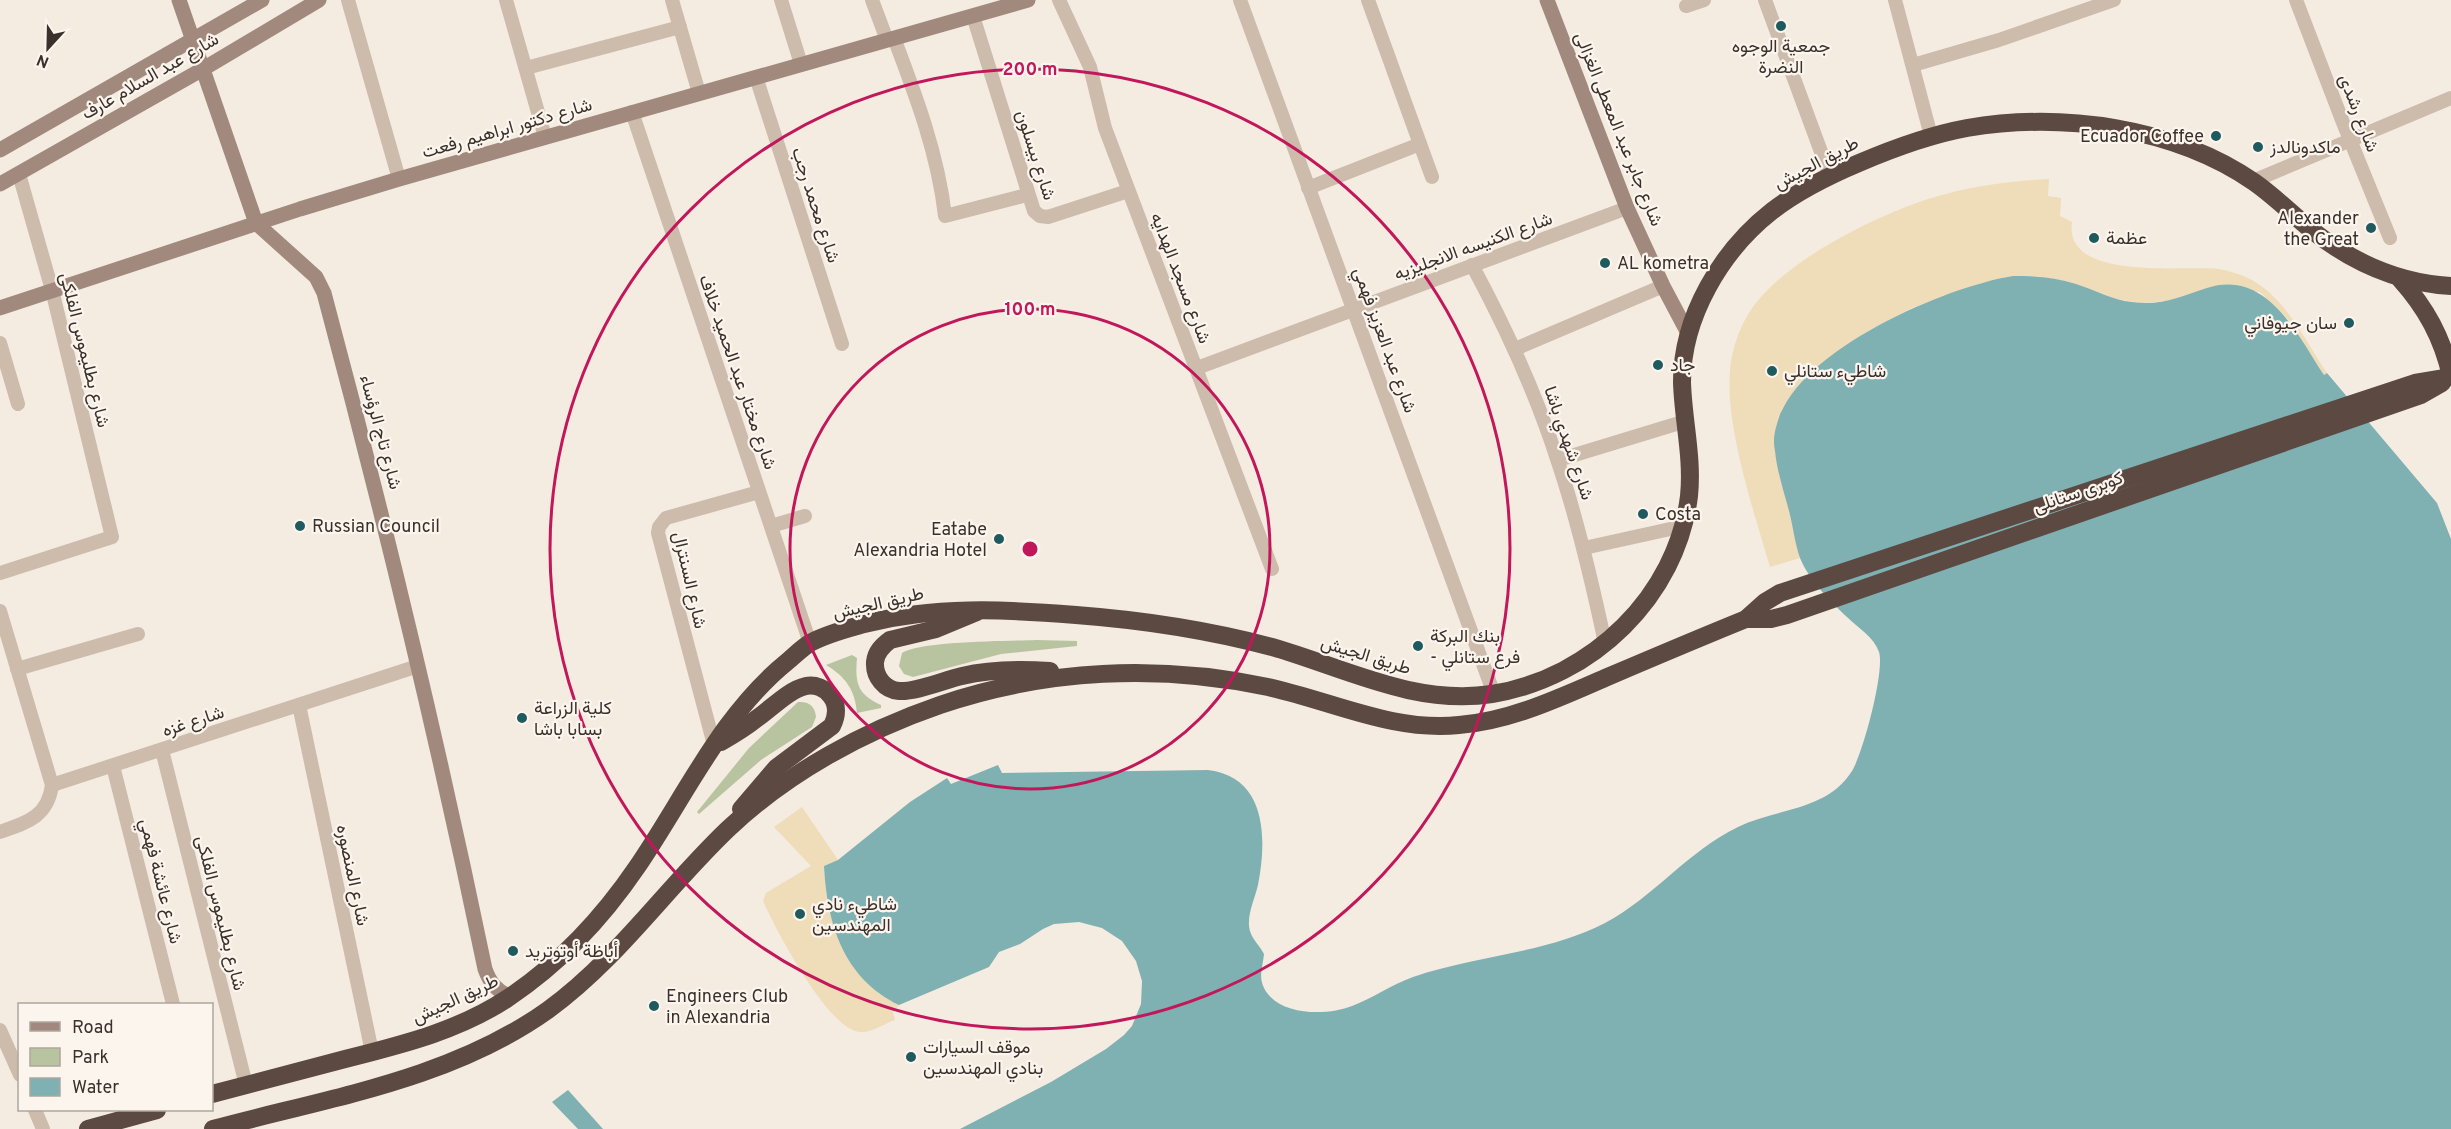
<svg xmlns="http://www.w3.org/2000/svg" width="2451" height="1129" viewBox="0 0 2451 1129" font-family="Overpass,Vazirmatn,sans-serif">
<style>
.green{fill:#b8c4a0}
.sand{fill:#efdcb8}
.water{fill:#7fb0b2}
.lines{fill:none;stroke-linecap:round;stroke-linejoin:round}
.street{stroke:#cdbbac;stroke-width:14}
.secondary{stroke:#a18a7d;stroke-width:15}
.highway{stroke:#5c4a42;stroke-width:18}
.ring{fill:none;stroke:#c2185b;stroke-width:3}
.poi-dot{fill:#1f5a5e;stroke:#fbf5ee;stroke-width:2}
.labels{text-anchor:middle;stroke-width:4.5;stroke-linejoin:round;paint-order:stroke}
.poi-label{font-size:18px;fill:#3b302b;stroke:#fbf5ee;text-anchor:start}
.street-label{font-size:18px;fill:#3b302b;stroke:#fbf5ee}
.centre{fill:#c2185b;stroke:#fbf5ee;stroke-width:3}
.ring-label{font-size:18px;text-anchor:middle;font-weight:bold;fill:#c2185b;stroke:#fbf5ee;stroke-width:4.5;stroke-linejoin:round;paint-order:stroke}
</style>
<rect width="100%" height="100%" fill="#f4ebe1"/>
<g class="green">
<path d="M 1036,640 L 1077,641 L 1077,646 L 1001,654 L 913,677 L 904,674 L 899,666 L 902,653 C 919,641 1011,641 1036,640 Z"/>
<path d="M 852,655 L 857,658 C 855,683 857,694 881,705 L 881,708 L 857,713 C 855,690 846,677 826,665 Z"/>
<path d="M 798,702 C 809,701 815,706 816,717 L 812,727 L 761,760 L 699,814 L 697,812 L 749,748 Z"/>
</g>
<g class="sand">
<path d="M 2049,179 L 2048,196 L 2061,198 L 2060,216 L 2072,222 C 2063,282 2184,265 2219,269 C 2230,271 2240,274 2250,279 C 2286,298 2305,340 2327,373 L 2324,375 L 2287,318 L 2260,292 L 2205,289 L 2168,301 L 2141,303 L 2115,299 L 2075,284 L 1982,283 L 1914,307 L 1865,333 L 1819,366 L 1799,385 L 1782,408 L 1775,451 L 1800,558 L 1770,567 C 1754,512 1725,426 1730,371 C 1732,345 1743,317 1761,297 C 1798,255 1876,216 1928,199 C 1968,186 2008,181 2049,179 Z"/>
<path d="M 802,807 L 838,860 L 824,866 C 827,923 843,978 899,1005 L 893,1012 L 895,1020 C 886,1023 871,1033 861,1032 C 829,1032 775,928 763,901 L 766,893 L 811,866 L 774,827 Z"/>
</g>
<g class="water">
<path d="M 2013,276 C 2034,276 2055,277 2076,284 C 2095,290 2112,300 2132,302 C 2162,306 2179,297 2207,288 C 2267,269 2297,334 2324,375 L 2327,373 L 2437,503 L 2451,539 L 2451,1129 L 960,1129 L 1051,1082 L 1106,1049 L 1124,1035 L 1132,1026 L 1141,1004 L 1142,981 L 1136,961 L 1122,941 L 1102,928 L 1079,922 L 1054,924 L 1043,929 L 1020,944 L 999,952 L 989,967 L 899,1005 C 843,978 827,923 824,866 L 838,860 L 910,802 L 947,778 L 951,784 L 998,765 L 1002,773 L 1208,770 C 1267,777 1267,839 1258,885 C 1255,898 1248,912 1249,926 C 1250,938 1259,944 1264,954 C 1263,966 1258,976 1264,988 C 1278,1016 1327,1016 1352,1006 C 1373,998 1391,985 1413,977 C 1476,955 1545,954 1605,923 C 1654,897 1688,851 1738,827 C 1777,808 1827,811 1852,771 C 1863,753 1885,671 1879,652 C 1874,637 1858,628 1847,617 C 1830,601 1809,580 1800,558 C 1795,544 1793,526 1789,511 C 1784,492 1777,471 1775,451 C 1773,442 1774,433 1777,424 C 1796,351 1944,287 2013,276 Z"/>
<path d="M 568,1090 L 603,1129 L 578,1129 L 552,1102 Z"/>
</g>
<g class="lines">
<g class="street">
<path d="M 348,0 L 399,179"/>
<path d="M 506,0 L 545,137"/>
<path d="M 672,0 L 699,93"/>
<path d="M 781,0 L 801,64"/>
<path d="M 872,0 L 887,40"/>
<path d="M 1059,0 L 1090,67 L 1105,128 L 1272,569"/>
<path d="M 1240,0 L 1494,694"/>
<path d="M 1368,0 L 1432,177"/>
<path d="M 1765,0 L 1830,176"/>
<path d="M 1895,0 L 1931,136"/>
<path d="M 2296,0 L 2342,120 L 2390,238"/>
<path d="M 1686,6 L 1704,0"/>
<path d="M 973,16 L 1034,211 L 1040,216 L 1048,217 L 1128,191"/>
<path d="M 894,38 C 916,96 938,154 945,216 L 1027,195"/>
<path d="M 1913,65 L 1999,40 L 2114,0"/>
<path d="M 526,68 L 680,27"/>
<path d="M 756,77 L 842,344"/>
<path d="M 632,112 L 810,643"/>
<path d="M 2253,181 L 2451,98"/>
<path d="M 1308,188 L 1420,144"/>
<path d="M 1472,265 C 1506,328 1536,393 1558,462 C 1578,521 1592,582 1605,643"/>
<path d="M 0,343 L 18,404"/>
<path d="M 1515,349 L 1663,286"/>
<path d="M 1197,368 L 1627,208"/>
<path d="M 1558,460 L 1686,421"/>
<path d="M 771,526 L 805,516"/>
<path d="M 1584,548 L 1684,526"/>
<path d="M 0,573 L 112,537 L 52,290 L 19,174"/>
<path d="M 0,611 L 52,785 C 48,817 26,823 0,832"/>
<path d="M 17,669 L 138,634"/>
<path d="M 299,705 L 372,1052"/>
<path d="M 714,745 L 658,533 L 659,527 L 666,518 L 759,492"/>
<path d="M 162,750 L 246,1085"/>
<path d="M 113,766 L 173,1004"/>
<path d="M 52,785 L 418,666"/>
<path d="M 0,1030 L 20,1075"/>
<path d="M 35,1110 L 43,1129"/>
</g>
<g class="secondary">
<path d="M 179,0 L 256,223 L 316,277 L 324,293 C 384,517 438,742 485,969 C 490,983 496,990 510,997"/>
<path d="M 1547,0 L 1627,208 L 1663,286 L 1689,335"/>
<path d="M 0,150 L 262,0"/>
<path d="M 0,184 L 203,69 L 319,0"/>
<path d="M 0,308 L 300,209 L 399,179 L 1028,0"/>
</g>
<g class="highway">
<path d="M 2400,279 C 2426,308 2442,337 2451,376"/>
<path d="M 977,612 L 936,629 L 890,640 C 882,646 876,652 875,662 C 874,677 885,690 899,691 C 917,692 944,680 962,676 C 991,669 1021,669 1050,671"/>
<path d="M 1746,619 L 1771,619 L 1787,615 L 2421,395 L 2442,383"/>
<path d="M 721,742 C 733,735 745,728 756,719 C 771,709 788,690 806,686 C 815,684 825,688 831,696 C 838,705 837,716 832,726 L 776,768 L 741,809"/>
<path d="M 212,1094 C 257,1082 303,1070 349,1058 C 404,1044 460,1030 508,998 C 559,964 603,917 637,867 C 685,797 721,715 788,661 C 795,655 802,648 810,643 C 826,634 846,629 864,624 C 934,606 1004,609 1076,615 C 1142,620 1208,630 1272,647 C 1345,668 1415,706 1492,694 C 1592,678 1677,596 1689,496 C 1693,457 1683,420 1682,382 C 1682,317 1721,251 1772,211 C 1798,191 1828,176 1859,163 C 1894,148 1929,135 1967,128 C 2062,112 2174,127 2254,182 C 2274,196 2291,213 2309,228 C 2351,262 2397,283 2451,286"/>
<path d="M 88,1129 L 157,1110"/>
<path d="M 213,1129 C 327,1098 450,1080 548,1010 C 618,959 666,888 728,829 C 787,773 864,731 940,705 C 1046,669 1159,664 1268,687 C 1332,701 1393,732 1459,725 C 1510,721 1559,698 1605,678 C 1652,658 1699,638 1746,619 L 1765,602 L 1780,593 L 2415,383 L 2451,377"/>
</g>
</g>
<g class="ring">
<circle cx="1030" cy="549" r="240"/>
<circle cx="1030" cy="549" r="480"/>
</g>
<g class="poi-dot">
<circle cx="1781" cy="26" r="6"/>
<circle cx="2216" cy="136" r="6"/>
<circle cx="2258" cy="147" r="6"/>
<circle cx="2371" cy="228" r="6"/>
<circle cx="2094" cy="238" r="6"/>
<circle cx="1605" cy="263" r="6"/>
<circle cx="2349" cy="323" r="6"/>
<circle cx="1658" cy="365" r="6"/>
<circle cx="1772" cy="371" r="6"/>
<circle cx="1643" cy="514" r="6"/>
<circle cx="300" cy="526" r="6"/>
<circle cx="999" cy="539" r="6"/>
<circle cx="1418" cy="646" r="6"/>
<circle cx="522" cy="718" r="6"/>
<circle cx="800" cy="914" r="6"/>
<circle cx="513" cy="951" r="6"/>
<circle cx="654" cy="1006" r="6"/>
<circle cx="911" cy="1057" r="6"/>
</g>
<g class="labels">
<g class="poi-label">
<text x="1781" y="52" text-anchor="middle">جمعية الوجوه<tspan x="1781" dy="21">النضرة</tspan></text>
<text x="2204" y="142" text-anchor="end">Ecuador Coffee</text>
<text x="2270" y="153">ماكدونالدز</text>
<text x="2359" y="224" text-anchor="end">Alexander<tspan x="2359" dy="21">the Great</tspan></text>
<text x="2106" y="244">عظمة</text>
<text x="1617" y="269">AL kometra</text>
<text x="2337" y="329" text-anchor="end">سان جيوفاني</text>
<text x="1670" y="371">جاد</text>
<text x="1784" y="377">شاطيء ستانلي</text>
<text x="1655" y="520">Costa</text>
<text x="312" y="532">Russian Council</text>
<text x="987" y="535" text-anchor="end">Eatabe<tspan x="987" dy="21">Alexandria Hotel</tspan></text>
<text x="1430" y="642">بنك البركة<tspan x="1430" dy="21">- فرع ستانلي</tspan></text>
<text x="534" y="714">كلية الزراعة<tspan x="534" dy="21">بسابا باشا</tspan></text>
<text x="812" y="910">شاطيء نادي<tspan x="812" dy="21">المهندسين</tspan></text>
<text x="525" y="957">أباظة أوتوتريد</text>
<text x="666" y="1002">Engineers Club<tspan x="666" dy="21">in Alexandria</tspan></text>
<text x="923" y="1053">موقف السيارات<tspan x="923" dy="21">بنادي المهندسين</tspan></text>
</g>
<g class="street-label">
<text transform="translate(150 76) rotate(-30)" y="6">شارع عبد السلام عارف</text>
<text transform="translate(2359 113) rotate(69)" y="6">شارع رشدى</text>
<text transform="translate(507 128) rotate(-16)" y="6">شارع دكتور ابراهيم رفعت</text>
<text transform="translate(1619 129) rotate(68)" y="6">شارع جابر عبد المعطى الغزالى</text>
<text transform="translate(1036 155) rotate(72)" y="6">شارع بيسلون</text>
<text transform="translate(1816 163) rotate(-28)" y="6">طريق الجيش</text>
<text transform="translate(816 205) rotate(72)" y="6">شارع محمد رجب</text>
<text transform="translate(1473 246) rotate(-20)" y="6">شارع الكنيسه الانجليزيه</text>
<text transform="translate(1181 278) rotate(69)" y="6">شارع مسجد الهدايه</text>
<text transform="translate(1385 340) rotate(70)" y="6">شارع عبد العزيز فهمي</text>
<text transform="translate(85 350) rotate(76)" y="6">شارع بطليموس الفلكى</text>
<text transform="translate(738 372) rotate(71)" y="6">شارع مختار عبد الحميد خلاف</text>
<text transform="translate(381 432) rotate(75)" y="6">شارع تاج الرؤساء</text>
<text transform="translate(1569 443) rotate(71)" y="6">شارع شهدي باشا</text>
<text transform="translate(2078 492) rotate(-19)" y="6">كوبرى ستانلى</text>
<text transform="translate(690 580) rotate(77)" y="6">شارع السنترال</text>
<text transform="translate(878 603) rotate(-13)" y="6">طريق الجيش</text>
<text transform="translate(1366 655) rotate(17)" y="6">طريق الجيش</text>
<text transform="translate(193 721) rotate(-18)" y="6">شارع غزه</text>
<text transform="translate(353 875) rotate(78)" y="6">شارع المنصوره</text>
<text transform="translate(161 881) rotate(76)" y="6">شارع عائشة فهمي</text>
<text transform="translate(221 913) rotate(76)" y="6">شارع بطليموس الفلكى</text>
<text transform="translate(455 999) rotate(-25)" y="6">طريق الجيش</text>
</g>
</g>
<circle cx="1030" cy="549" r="9" class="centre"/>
<g class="ring-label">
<text x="1030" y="75">200 m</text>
<text x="1030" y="315">100 m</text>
</g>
<rect x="18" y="1003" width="195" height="108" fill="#fbf5ee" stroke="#aea6a0" stroke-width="1.5"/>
<rect x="30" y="1022" width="30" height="9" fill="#a18a7d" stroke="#aea6a0" stroke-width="1.5"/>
<text x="72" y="1033" font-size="18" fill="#3b302b">Road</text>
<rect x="30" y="1048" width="30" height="18" fill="#b8c4a0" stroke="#aea6a0" stroke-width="1.5"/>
<text x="72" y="1063" font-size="18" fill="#3b302b">Park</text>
<rect x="30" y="1078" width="30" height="18" fill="#7fb0b2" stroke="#aea6a0" stroke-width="1.5"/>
<text x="72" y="1093" font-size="18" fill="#3b302b">Water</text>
<g transform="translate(48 48) rotate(202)" stroke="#fbf5ee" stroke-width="4.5" paint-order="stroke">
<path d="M0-4.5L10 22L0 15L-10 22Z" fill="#3b302b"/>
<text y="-9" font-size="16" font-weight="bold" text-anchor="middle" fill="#3b302b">N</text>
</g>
</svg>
